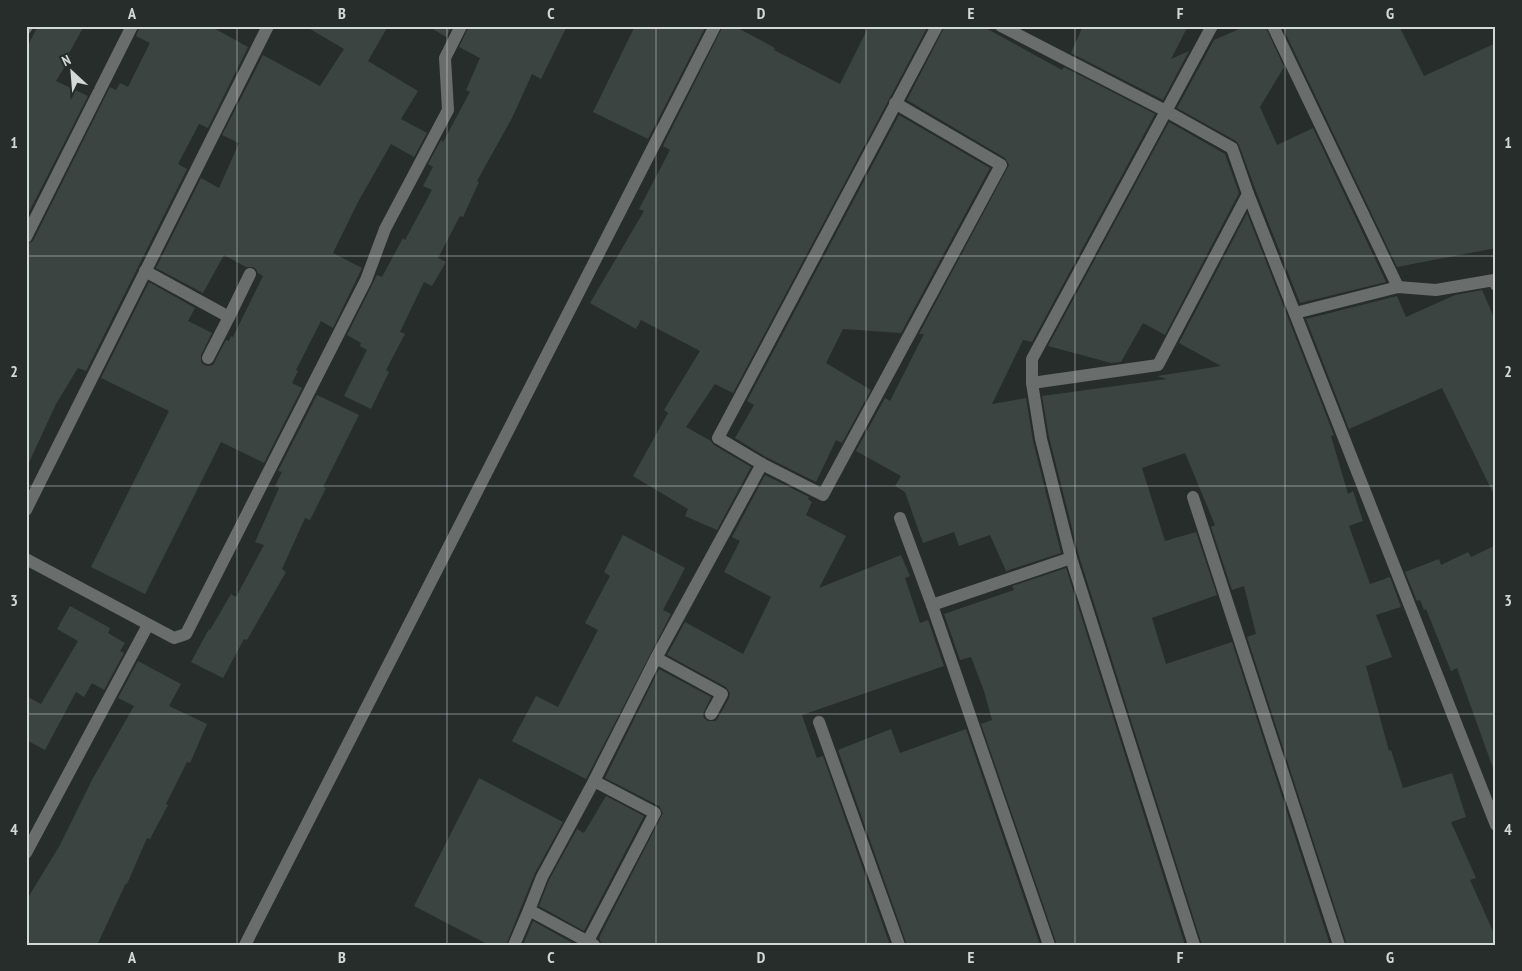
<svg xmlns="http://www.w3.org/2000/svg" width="1522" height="971" viewBox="0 0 1522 971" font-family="'PT Sans Narrow',sans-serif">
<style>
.building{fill:#3c4441}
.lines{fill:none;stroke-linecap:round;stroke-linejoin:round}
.minor{stroke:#696d6c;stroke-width:12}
.grid{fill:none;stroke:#d3d9d7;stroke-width:1;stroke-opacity:0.55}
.neatline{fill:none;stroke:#d3d9d7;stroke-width:2}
.grid-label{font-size:16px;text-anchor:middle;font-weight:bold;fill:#d3d9d7}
</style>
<rect width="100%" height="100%" fill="#262d2b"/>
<g class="building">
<path d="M 38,26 L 84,26 L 68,55 L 71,56 L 56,81 L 88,96 L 26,218 L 26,49 Z"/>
<path d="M 140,26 L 210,26 L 248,47 L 208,128 L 199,124 L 178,164 L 187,169 L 86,371 L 78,368 L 76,371 L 56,404 L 26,469 L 26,245 L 33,241 L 110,87 L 116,90 L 120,83 L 128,87 L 150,43 L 136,36 Z"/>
<path d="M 305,26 L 388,26 L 368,61 L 418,91 L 401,119 L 427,133 L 414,157 L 391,144 L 358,202 L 333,253 L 362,268 L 333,328 L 321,321 L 296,370 L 298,371 L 292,383 L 302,388 L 264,463 L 221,442 L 145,594 L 91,567 L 169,411 L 101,378 L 149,282 L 195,308 L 188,321 L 212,333 L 201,355 L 201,362 L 204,365 L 208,366 L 213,365 L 226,340 L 229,341 L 231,336 L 233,337 L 263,276 L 258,273 L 256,269 L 253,267 L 246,267 L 224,255 L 203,293 L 156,268 L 201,178 L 219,188 L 239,143 L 222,135 L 263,55 L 320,86 L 344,49 Z"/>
<path d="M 428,26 L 452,26 L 446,37 Z"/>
<path d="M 469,26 L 567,26 L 541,79 L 532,74 L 512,118 L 477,181 L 479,182 L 463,217 L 460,216 L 438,258 L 446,262 L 432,286 L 424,282 L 400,332 L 405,334 L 386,370 L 389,372 L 371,409 L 344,396 L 367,350 L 360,346 L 361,343 L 347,335 L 377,275 L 382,277 L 403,238 L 405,240 L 432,190 L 423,186 L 433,167 L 428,164 L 441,140 L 443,142 L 470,92 L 466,90 L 480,58 L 459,47 Z"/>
<path d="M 635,26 L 706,26 L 648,139 L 593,112 Z"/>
<path d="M 723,26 L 734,26 L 775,48 L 774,50 L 840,84 L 869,26 L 928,26 L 733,393 L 715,384 L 686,427 L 711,441 L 714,445 L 751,467 L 717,530 L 685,516 L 688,509 L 633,476 L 668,413 L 664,410 L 700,351 L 641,320 L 636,329 L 590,303 L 644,211 L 639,209 L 670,150 L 663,146 Z"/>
<path d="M 945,26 L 982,26 L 1062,70 L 1064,67 L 1155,114 L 1032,342 L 1023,340 L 992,404 L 1026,398 L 1033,441 L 1061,553 L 1006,571 L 990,535 L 959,546 L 954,532 L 923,543 L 905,492 L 895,486 L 901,476 L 856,451 L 885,398 L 890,401 L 924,334 L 919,334 L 1009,165 L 1005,158 L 907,100 Z"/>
<path d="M 1083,26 L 1188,26 L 1171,59 L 1189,51 L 1163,100 L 1071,53 Z"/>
<path d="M 1246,26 L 1265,26 L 1284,67 L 1260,107 L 1277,145 L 1313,128 L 1386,282 L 1300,303 L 1256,191 L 1239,145 L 1236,141 L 1177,108 L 1214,40 Z"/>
<path d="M 1282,26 L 1399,26 L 1424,76 L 1496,43 L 1496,248 L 1397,267 Z"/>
<path d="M 899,115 L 990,168 L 901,333 L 843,329 L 826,363 L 871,390 L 842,443 L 836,440 L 816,482 L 766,457 L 735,438 L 754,405 L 747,401 Z"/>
<path d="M 1169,122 L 1225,154 L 1239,193 L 1165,335 L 1143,323 L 1121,362 L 1111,363 L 1048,346 Z"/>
<path d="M 1247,213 L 1334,435 L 1331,436 L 1348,494 L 1353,491 L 1363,521 L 1349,526 L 1370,584 L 1390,577 L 1401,607 L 1376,615 L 1392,657 L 1366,666 L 1389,751 L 1391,750 L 1403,788 L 1452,773 L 1466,817 L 1451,822 L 1476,878 L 1470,880 L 1496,938 L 1496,945 L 1347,945 L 1247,637 L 1256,634 L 1244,586 L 1232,590 L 1211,527 L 1215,525 L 1185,453 L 1142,468 L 1165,541 L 1196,532 L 1217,595 L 1152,618 L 1166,664 L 1232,642 L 1330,945 L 1202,945 L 1079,556 L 1049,437 L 1042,396 L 1167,379 L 1157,376 L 1221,366 L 1179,343 Z"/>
<path d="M 1482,290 L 1496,322 L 1496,499 L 1442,388 L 1349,429 L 1306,319 L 1397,296 L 1406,317 L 1455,295 Z"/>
<path d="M 317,395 L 359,415 L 323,487 L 326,488 L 310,520 L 305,518 L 282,569 L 286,572 L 247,640 L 244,639 L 223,678 L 191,662 L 209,629 L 210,630 L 231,594 L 236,597 L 264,545 L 255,542 L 279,488 L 275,486 L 282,472 L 278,471 Z"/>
<path d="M 765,475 L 809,497 L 808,499 L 812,502 L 806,515 L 846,536 L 819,588 L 901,555 L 910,576 L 905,578 L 920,623 L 928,620 L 944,666 L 802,715 L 817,758 L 823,756 L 890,945 L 602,945 L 599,938 L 663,813 L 659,806 L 605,778 L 659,669 L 711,697 L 703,714 L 704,718 L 708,721 L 715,721 L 718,718 L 729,698 L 730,693 L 726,687 L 667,655 L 685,622 L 743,654 L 771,597 L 724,572 L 740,541 L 732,537 Z"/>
<path d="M 623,535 L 685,568 L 663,610 L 671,614 L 586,779 L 512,741 L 536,696 L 558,707 L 598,630 L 585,623 L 610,576 L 604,572 Z"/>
<path d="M 1496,545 L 1496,768 L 1493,768 L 1457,668 L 1451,671 L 1426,609 L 1424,610 L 1420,600 L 1417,601 L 1405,572 L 1439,559 L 1441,565 L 1468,552 L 1471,557 Z"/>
<path d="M 1066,568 L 1185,945 L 1057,945 L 981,724 L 992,720 L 984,691 L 971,657 L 960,660 L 944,614 L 1014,590 L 1012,586 Z"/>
<path d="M 70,606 L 110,628 L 108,633 L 125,643 L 120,651 L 124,653 L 104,690 L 92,683 L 84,697 L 76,692 L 45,750 L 26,740 L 26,696 L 41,704 L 78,641 L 57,629 Z"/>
<path d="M 138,661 L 181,684 L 169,706 L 207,724 L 190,763 L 187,762 L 166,804 L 168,805 L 150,839 L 147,838 L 127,884 L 126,883 L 97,945 L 26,945 L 26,901 L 60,845 L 92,780 L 134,706 L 118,698 Z"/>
<path d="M 891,729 L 900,753 L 966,729 L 1040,945 L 907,945 L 838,750 Z"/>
<path d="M 479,778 L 563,822 L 535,873 L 506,945 L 489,945 L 414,906 Z"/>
<path d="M 606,796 L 644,816 L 584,931 L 539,906 L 549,880 L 577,829 L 584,833 Z"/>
<path d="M 533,921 L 576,945 L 523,945 Z"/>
</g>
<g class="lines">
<g class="minor">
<path d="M 1001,26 L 1166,111 L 1232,148 L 1248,194 L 1496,825"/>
<path d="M 1273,26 L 1398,287"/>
<path d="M 26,28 L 27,26"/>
<path d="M 895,103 L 1001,165 L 823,495 L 762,464 L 718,438 L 937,26"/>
<path d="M 26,237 L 132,26"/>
<path d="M 145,271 L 229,317 L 208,358"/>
<path d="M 1295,313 L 1398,287 L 1436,290 L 1494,280 L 1496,285"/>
<path d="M 229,317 L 250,274"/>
<path d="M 1032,383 L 1158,365 L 1248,194"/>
<path d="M 1193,497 L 1339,945"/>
<path d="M 26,510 L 268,26"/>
<path d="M 900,518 L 932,605 L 1049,945"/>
<path d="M 26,559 L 174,638 L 186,634 L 366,280 L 385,229 L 448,110 L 445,58 L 461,26"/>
<path d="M 932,605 L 1071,558"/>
<path d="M 656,658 L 722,694 L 711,714"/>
<path d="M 819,722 L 899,945"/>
<path d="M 26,853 L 148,625"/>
<path d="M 588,941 L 655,813 L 594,781"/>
<path d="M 245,945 L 715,26"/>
<path d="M 514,945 L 529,910"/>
<path d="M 594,945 L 529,910 L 542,877 L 594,781 L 656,658 L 762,464"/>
<path d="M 1194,945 L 1071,558 L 1041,439 L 1032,383 L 1032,359 L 1212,26"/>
</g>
</g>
<path class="grid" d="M 237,26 L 237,945M 447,26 L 447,945M 656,26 L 656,945M 866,26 L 866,945M 1075,26 L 1075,945M 1285,26 L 1285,945M 26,256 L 1496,256M 26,486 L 1496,486M 26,714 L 1496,714"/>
<rect width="1522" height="971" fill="none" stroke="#262d2b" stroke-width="55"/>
<g transform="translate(72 72) rotate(334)" stroke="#262d2b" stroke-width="4" paint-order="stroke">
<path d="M0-4L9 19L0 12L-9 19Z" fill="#d3d9d7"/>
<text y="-8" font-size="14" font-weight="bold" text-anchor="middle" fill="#d3d9d7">N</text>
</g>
<rect x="28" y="28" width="1466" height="916" class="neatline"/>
<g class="grid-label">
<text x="132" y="19">A</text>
<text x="342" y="19">B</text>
<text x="551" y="19">C</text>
<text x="761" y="19">D</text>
<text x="971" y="19">E</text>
<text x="1180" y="19">F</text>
<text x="1390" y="19">G</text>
<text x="14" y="148">1</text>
<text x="1508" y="148">1</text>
<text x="14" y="377">2</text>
<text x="1508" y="377">2</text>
<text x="14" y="606">3</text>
<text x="1508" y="606">3</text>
<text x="14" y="835">4</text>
<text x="1508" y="835">4</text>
<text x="132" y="963">A</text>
<text x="342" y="963">B</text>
<text x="551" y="963">C</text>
<text x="761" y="963">D</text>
<text x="971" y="963">E</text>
<text x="1180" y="963">F</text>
<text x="1390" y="963">G</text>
</g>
</svg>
